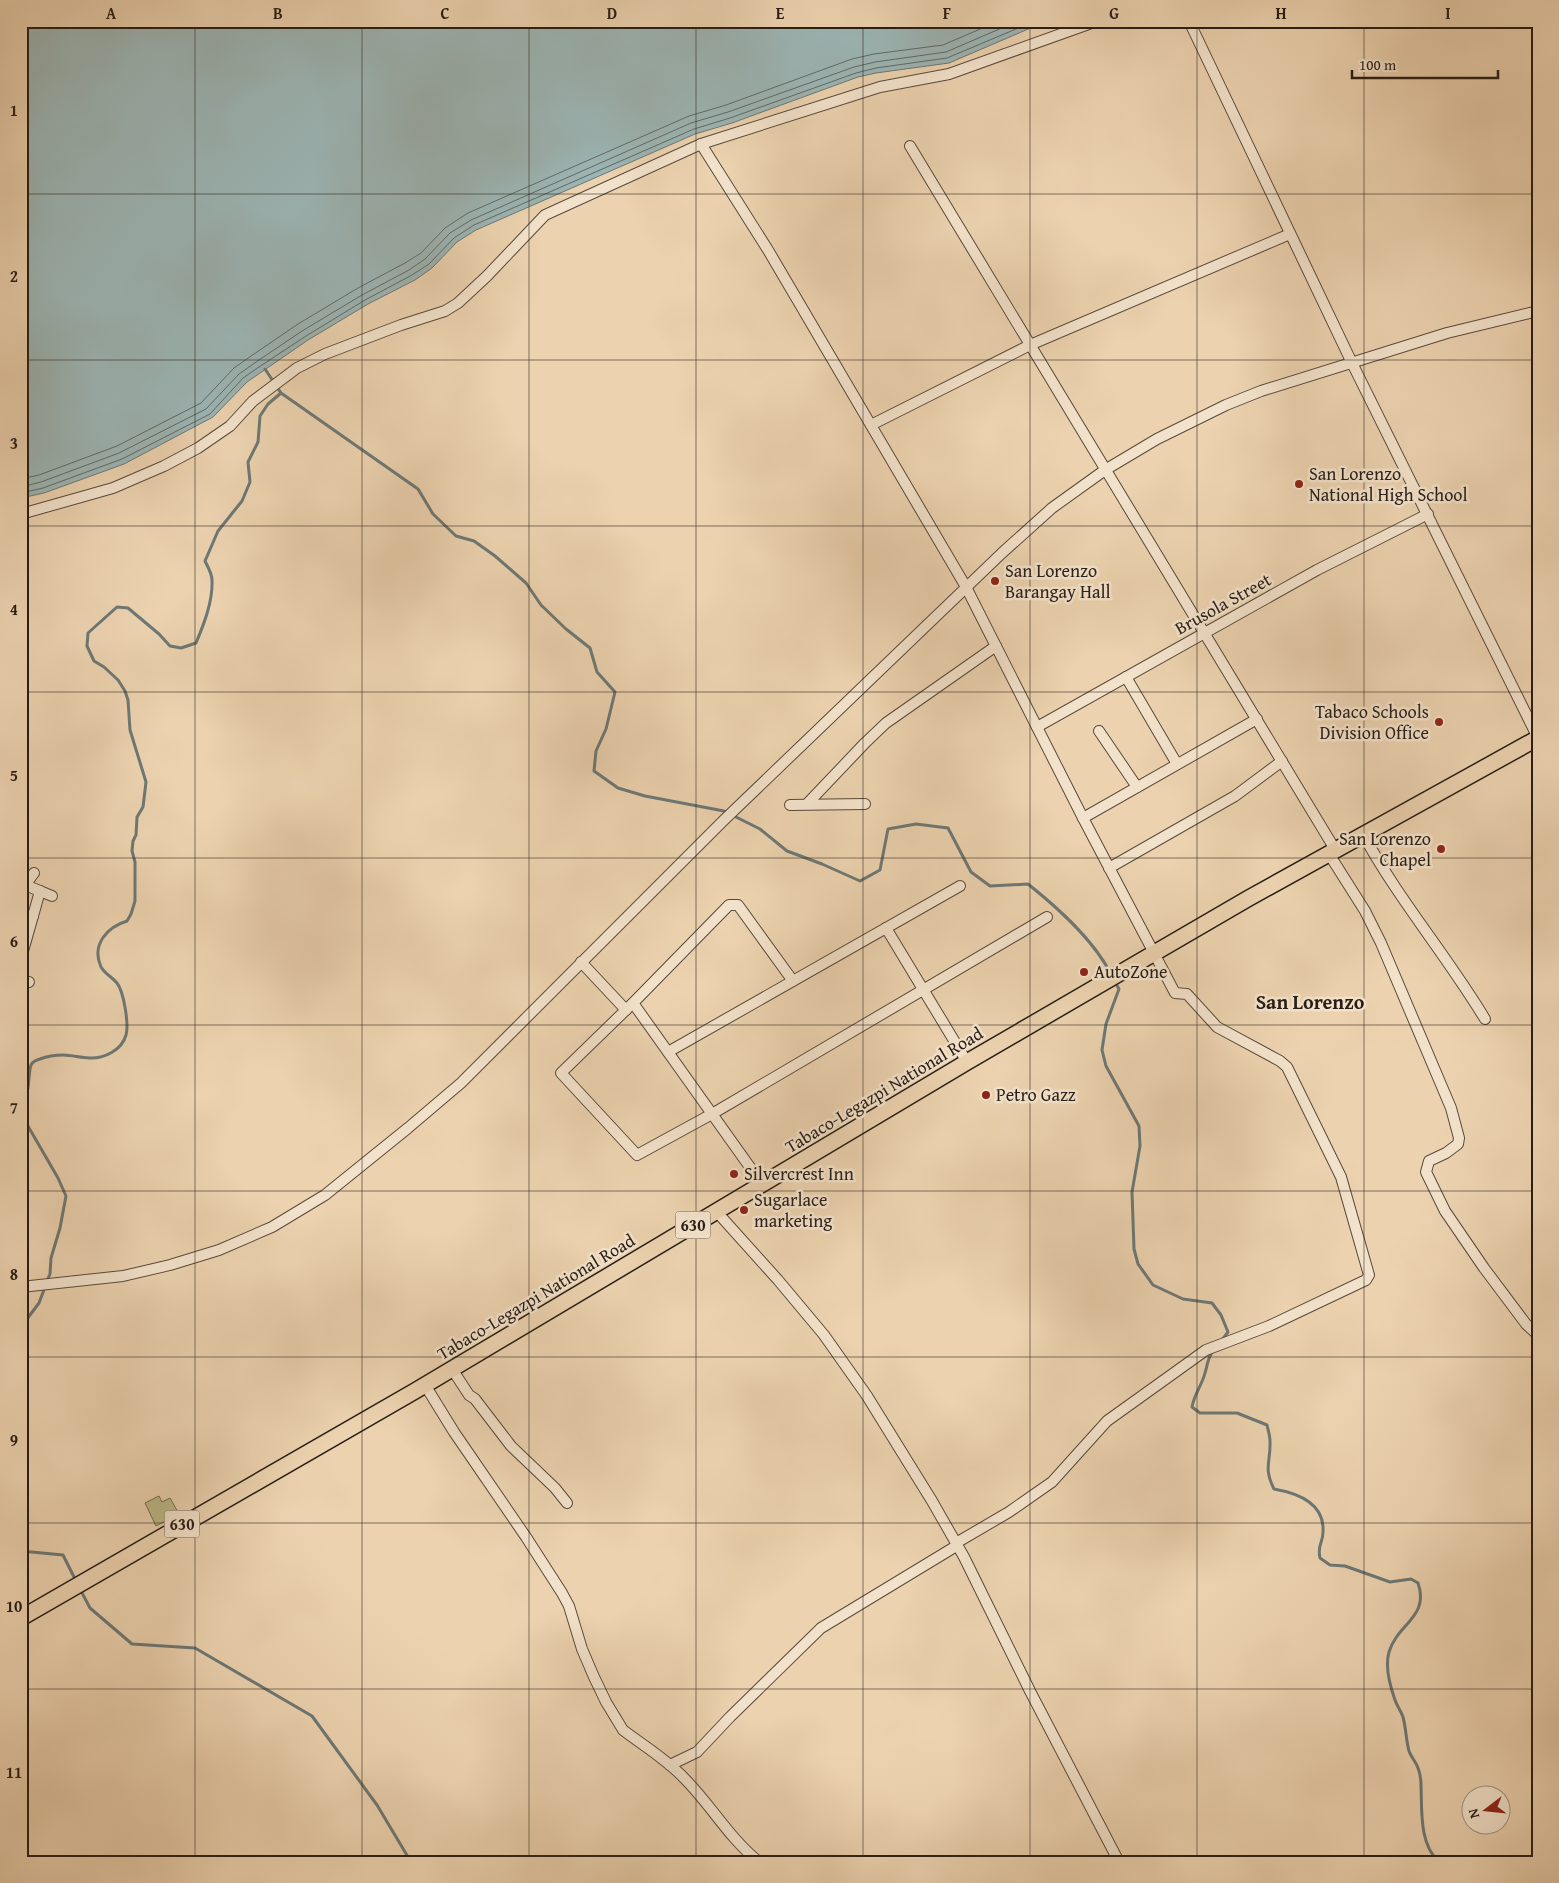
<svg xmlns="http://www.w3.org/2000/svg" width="1559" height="1883" viewBox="0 0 1559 1883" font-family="'Gentium Book Plus',serif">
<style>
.green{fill:#bdba87;stroke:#726c4e}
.water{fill:#9cb5b4;stroke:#6d7875}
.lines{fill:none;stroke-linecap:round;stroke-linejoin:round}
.shore{stroke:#626965;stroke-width:1}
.stream{stroke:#6d7875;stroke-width:3}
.street-casing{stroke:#584a3c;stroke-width:12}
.primary-casing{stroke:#271d16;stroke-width:18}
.street{stroke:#f3e2cb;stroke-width:10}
.primary{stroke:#ecd2af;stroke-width:15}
.grid{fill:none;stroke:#271d16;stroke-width:1;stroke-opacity:0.55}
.poi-dot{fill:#8f2418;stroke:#f3e2cb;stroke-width:2}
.labels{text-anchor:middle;stroke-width:5;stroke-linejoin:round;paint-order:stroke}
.shield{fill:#f3e2cb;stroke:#64584c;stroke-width:1}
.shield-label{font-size:16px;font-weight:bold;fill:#271d16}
.poi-label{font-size:18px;fill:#271d16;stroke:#f3e2cb;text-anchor:start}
.street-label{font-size:18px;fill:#271d16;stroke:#f3e2cb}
.quarter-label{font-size:20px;font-weight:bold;fill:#271d16;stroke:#f3e2cb}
.neatline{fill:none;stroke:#271d16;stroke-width:2}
.grid-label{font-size:16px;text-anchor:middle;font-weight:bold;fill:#271d16}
</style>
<rect width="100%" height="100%" fill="#ecd2af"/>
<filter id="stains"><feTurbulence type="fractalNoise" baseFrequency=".004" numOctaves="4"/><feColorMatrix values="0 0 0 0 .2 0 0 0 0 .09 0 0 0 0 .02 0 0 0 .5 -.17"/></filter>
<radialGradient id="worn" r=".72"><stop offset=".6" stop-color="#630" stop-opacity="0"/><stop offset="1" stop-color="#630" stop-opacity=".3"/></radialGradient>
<path class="green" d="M 159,1496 L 162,1502 L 170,1498 L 179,1514 L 156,1526 L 145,1503 Z"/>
<path class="water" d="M 21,21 L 1047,21 L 949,63 L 876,73 L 858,77 L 732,123 L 695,134 L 476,230 L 457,242 L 432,268 L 415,280 L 368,304 L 308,340 L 247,382 L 213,417 L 124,464 L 44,493 L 21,498 Z"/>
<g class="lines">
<g class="shore">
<path d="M 21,479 L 39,475 L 117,446 L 201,403 L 234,368 L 254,354 L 298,324 L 358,288 L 405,263 L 421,253 L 445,228 L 468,213 L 689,116 L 726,105 L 852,59 L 874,54 L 943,45 L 999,21"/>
<path d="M 21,487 L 41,482 L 119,453 L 206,409 L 239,374 L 259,360 L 302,331 L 362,295 L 409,270 L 425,259 L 450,233 L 471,220 L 691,123 L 728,112 L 854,67 L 875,62 L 946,52 L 1018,21"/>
<path d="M 21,493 L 43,488 L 122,459 L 210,414 L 243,378 L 262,365 L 306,336 L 365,300 L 412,275 L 429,264 L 454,238 L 474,225 L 694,129 L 730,118 L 856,73 L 876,68 L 947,58 L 1035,21"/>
</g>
<g class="stream">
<path d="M 265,369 L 281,393 L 418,489 L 433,514 L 456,536 L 474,541 L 495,556 L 526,583 L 541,605 L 566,629 L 590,648 L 597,672 L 615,692 L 606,729 L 596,751 L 594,771 L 618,788 L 645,796 L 724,811 L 760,829 L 787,851 L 822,864 L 860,881 L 880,870 L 888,829 L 916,824 L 948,828 L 971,872 L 990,886 L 1028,884 C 1058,908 1093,939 1111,974"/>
<path d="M 1115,982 L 1119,989 L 1106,1024 L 1102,1050 L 1106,1066 L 1139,1126 L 1140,1146 L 1132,1192 L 1134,1249 L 1138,1264 L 1153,1285 L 1183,1299 L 1212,1303 L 1221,1315 L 1228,1332 L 1222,1340"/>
<path d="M 21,1093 L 28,1088 C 29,1081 29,1071 31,1065 C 33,1061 36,1060 40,1059 C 48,1056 55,1055 63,1055 C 72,1055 81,1058 89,1058 C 104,1059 122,1050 126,1035 C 129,1025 124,992 117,983 C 112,977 105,974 101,967 C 91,945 107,927 127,921 L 131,914 L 135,901 L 135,862 L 132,851 L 133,841 L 136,835 L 137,817 L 143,807 L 146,782 L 130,730 L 128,700 L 125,691 L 118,680 L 104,667 L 94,661 L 87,646 L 88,633 L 117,607 L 128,608 L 159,634 L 170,646 L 181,648 L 196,643 C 204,624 213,601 212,580 C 212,574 208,567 205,561 L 218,531 L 242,501 L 250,482 L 248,462 L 258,442 L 260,416 L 268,404 L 281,393"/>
<path d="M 21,1114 L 58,1178 L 66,1196 L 60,1228 L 51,1258 L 50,1274 L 47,1281"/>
<path d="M 21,1327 L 39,1303 L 45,1287"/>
<path d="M 1213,1351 C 1207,1359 1208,1364 1205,1373 C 1202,1385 1194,1395 1192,1407 L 1200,1413 L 1237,1413 L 1267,1425 C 1268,1430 1270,1436 1270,1441 C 1271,1462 1263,1467 1274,1489 C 1297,1493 1325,1503 1323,1532 C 1323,1544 1317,1544 1320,1558 L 1330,1565 L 1345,1566 L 1390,1582 L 1411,1579 L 1418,1583 C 1430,1617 1397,1624 1389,1652 C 1385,1666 1390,1686 1395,1700 C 1397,1706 1401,1711 1403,1717 C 1406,1728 1406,1740 1409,1751 C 1411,1757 1416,1762 1418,1768 C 1420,1773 1421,1781 1421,1786 C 1422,1810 1419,1844 1439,1862"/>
<path d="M 21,1551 L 63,1555 L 76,1581"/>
<path d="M 80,1589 L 90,1608 L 132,1644 L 195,1648 L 312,1716 L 377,1805 L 411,1862"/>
</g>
<defs>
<g id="street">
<path d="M 1189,21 L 1352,363 L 1538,738"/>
<path d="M 701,144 L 768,250 L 966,587 L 1083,818 L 1175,993 L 1187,994 L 1217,1027 L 1280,1061 L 1287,1067 L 1341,1177 L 1369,1275 L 1366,1280 L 1269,1326 L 1206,1350 L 1107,1421 L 1052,1482 L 1009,1512 L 956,1543"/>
<path d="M 910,146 L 1336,851"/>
<path d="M 871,425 L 1030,345 L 1290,234"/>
<path d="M 21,514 L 113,488 L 164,466 L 198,448 L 230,426 L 253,401 L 297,368 L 325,354 L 401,325 L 445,311 L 458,303 L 487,276 L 545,215 L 701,144 L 880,87 L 949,74 L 1097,21"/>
<path d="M 1126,677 L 1177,764"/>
<path d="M 1037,727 L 1317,570 L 1428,514"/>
<path d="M 1099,731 L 1137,787"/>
<path d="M 807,804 L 865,743 L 886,723 L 996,646"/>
<path d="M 790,805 L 865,804"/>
<path d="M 1083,818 L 1257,719"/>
<path d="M 1364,836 C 1399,900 1447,956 1485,1019"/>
<path d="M 1329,854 L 1365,911 L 1381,943 L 1451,1108 L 1459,1138 L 1458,1144 L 1446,1153 L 1429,1161 L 1426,1172 L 1445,1211 L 1484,1268 L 1526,1324 L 1538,1335"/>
<path d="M 1109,868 L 1235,796 L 1282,761"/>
<path d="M 25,885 L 34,873"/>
<path d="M 21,890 L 25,885 L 40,891 L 33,916"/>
<path d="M 40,891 L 52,896"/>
<path d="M 21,915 L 33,916 L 21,958"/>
<path d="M 886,928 L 967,1062"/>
<path d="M 581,962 L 626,1010"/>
<path d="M 21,981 L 29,982"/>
<path d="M 793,981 L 738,905 L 729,905 L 633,1003 L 561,1073 L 637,1155 L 712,1114 L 1047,917"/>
<path d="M 633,1003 L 762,1184"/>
<path d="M 668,1052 L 960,886"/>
<path d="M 716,1211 L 778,1280 L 824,1335 L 867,1396 L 932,1501 L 964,1557 L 1030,1691 L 1119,1862"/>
<path d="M 21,1287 L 123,1276 L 170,1265 L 219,1250 L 272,1227 L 325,1195 L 408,1128 L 461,1083 L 724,820 L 1002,553 L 1052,508 L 1105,470 L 1157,439 L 1226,405 L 1261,391 L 1447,333 L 1538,311"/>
<path d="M 452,1369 L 469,1395 L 475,1399 L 511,1446 L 555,1488 L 567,1503"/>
<path d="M 425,1385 L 454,1432 L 526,1537 L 562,1593 L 569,1606 L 582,1649 L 594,1677 L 606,1702 L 623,1730 C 644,1746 666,1759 684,1778 C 711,1805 729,1838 759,1862"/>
<path d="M 670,1765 L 697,1752 L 730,1717 L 821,1628 L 958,1545"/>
</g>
<path id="primary" d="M 21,1618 L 415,1391 L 967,1062 L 1249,898 L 1538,738"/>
</defs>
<use href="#street" class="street-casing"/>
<use href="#primary" class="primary-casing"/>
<use href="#street" class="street"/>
<use href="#primary" class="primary"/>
</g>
<path class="grid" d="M 195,21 L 195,1862M 362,21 L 362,1862M 529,21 L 529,1862M 696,21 L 696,1862M 863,21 L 863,1862M 1030,21 L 1030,1862M 1197,21 L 1197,1862M 1364,21 L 1364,1862M 21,194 L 1538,194M 21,360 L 1538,360M 21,526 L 1538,526M 21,692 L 1538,692M 21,858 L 1538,858M 21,1025 L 1538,1025M 21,1191 L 1538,1191M 21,1357 L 1538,1357M 21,1523 L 1538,1523M 21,1689 L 1538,1689"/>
<g class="poi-dot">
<circle cx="1299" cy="484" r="5"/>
<circle cx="995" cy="581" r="5"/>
<circle cx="1439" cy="722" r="5"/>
<circle cx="1441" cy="849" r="5"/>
<circle cx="1084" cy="972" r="5"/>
<circle cx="986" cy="1095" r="5"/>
<circle cx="734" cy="1174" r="5"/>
<circle cx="744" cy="1210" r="5"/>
</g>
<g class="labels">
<g class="shield">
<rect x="675.5" y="1211.5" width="35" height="27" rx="4"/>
<rect x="164.5" y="1510.5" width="35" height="27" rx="4"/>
</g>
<g class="shield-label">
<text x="693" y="1231">630</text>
<text x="182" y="1530">630</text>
</g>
<g class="poi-label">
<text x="1309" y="480">San Lorenzo<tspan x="1309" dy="21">National High School</tspan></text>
<text x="1005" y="577">San Lorenzo<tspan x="1005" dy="21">Barangay Hall</tspan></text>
<text x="1429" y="718" text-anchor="end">Tabaco Schools<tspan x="1429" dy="21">Division Office</tspan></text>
<text x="1431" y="845" text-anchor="end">San Lorenzo<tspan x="1431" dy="21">Chapel</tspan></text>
<text x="1094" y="978">AutoZone</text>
<text x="996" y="1101">Petro Gazz</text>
<text x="744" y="1180">Silvercrest Inn</text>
<text x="754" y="1206">Sugarlace<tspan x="754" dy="21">marketing</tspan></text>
</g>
<g class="street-label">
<text transform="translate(1223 604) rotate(-29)" y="6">Brusola Street</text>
<text transform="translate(884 1090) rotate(-31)" y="6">Tabaco-Legazpi National Road</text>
<text transform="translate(536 1297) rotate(-31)" y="6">Tabaco-Legazpi National Road</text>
</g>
<g class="quarter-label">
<text x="1310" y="1009">San Lorenzo</text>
</g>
</g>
<rect width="1559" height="1883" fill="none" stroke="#ecd2af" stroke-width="55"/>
<g transform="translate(1486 1810) rotate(254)"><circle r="24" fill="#f3e2cb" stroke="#a19383"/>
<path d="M0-4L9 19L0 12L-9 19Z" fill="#8f2418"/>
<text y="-8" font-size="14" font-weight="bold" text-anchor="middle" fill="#271d16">N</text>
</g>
<path d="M1352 70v8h146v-8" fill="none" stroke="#271d16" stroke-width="2.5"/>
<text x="1359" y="70" font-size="15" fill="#271d16" stroke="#f3e2cb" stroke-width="4" paint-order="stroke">100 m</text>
<rect x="28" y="28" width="1504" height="1828" class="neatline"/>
<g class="grid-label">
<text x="111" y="19">A</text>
<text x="278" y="19">B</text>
<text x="445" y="19">C</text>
<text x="612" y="19">D</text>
<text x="780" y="19">E</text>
<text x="947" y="19">F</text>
<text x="1114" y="19">G</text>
<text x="1281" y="19">H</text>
<text x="1448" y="19">I</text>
<text x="14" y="116">1</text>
<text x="14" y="282">2</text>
<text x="14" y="449">3</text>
<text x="14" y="615">4</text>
<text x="14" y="781">5</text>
<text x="14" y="947">6</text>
<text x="14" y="1113">7</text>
<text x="14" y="1280">8</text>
<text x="14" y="1446">9</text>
<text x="14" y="1612">10</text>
<text x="14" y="1778">11</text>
</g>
<rect width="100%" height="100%" filter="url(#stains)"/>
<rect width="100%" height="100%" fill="url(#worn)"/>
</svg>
